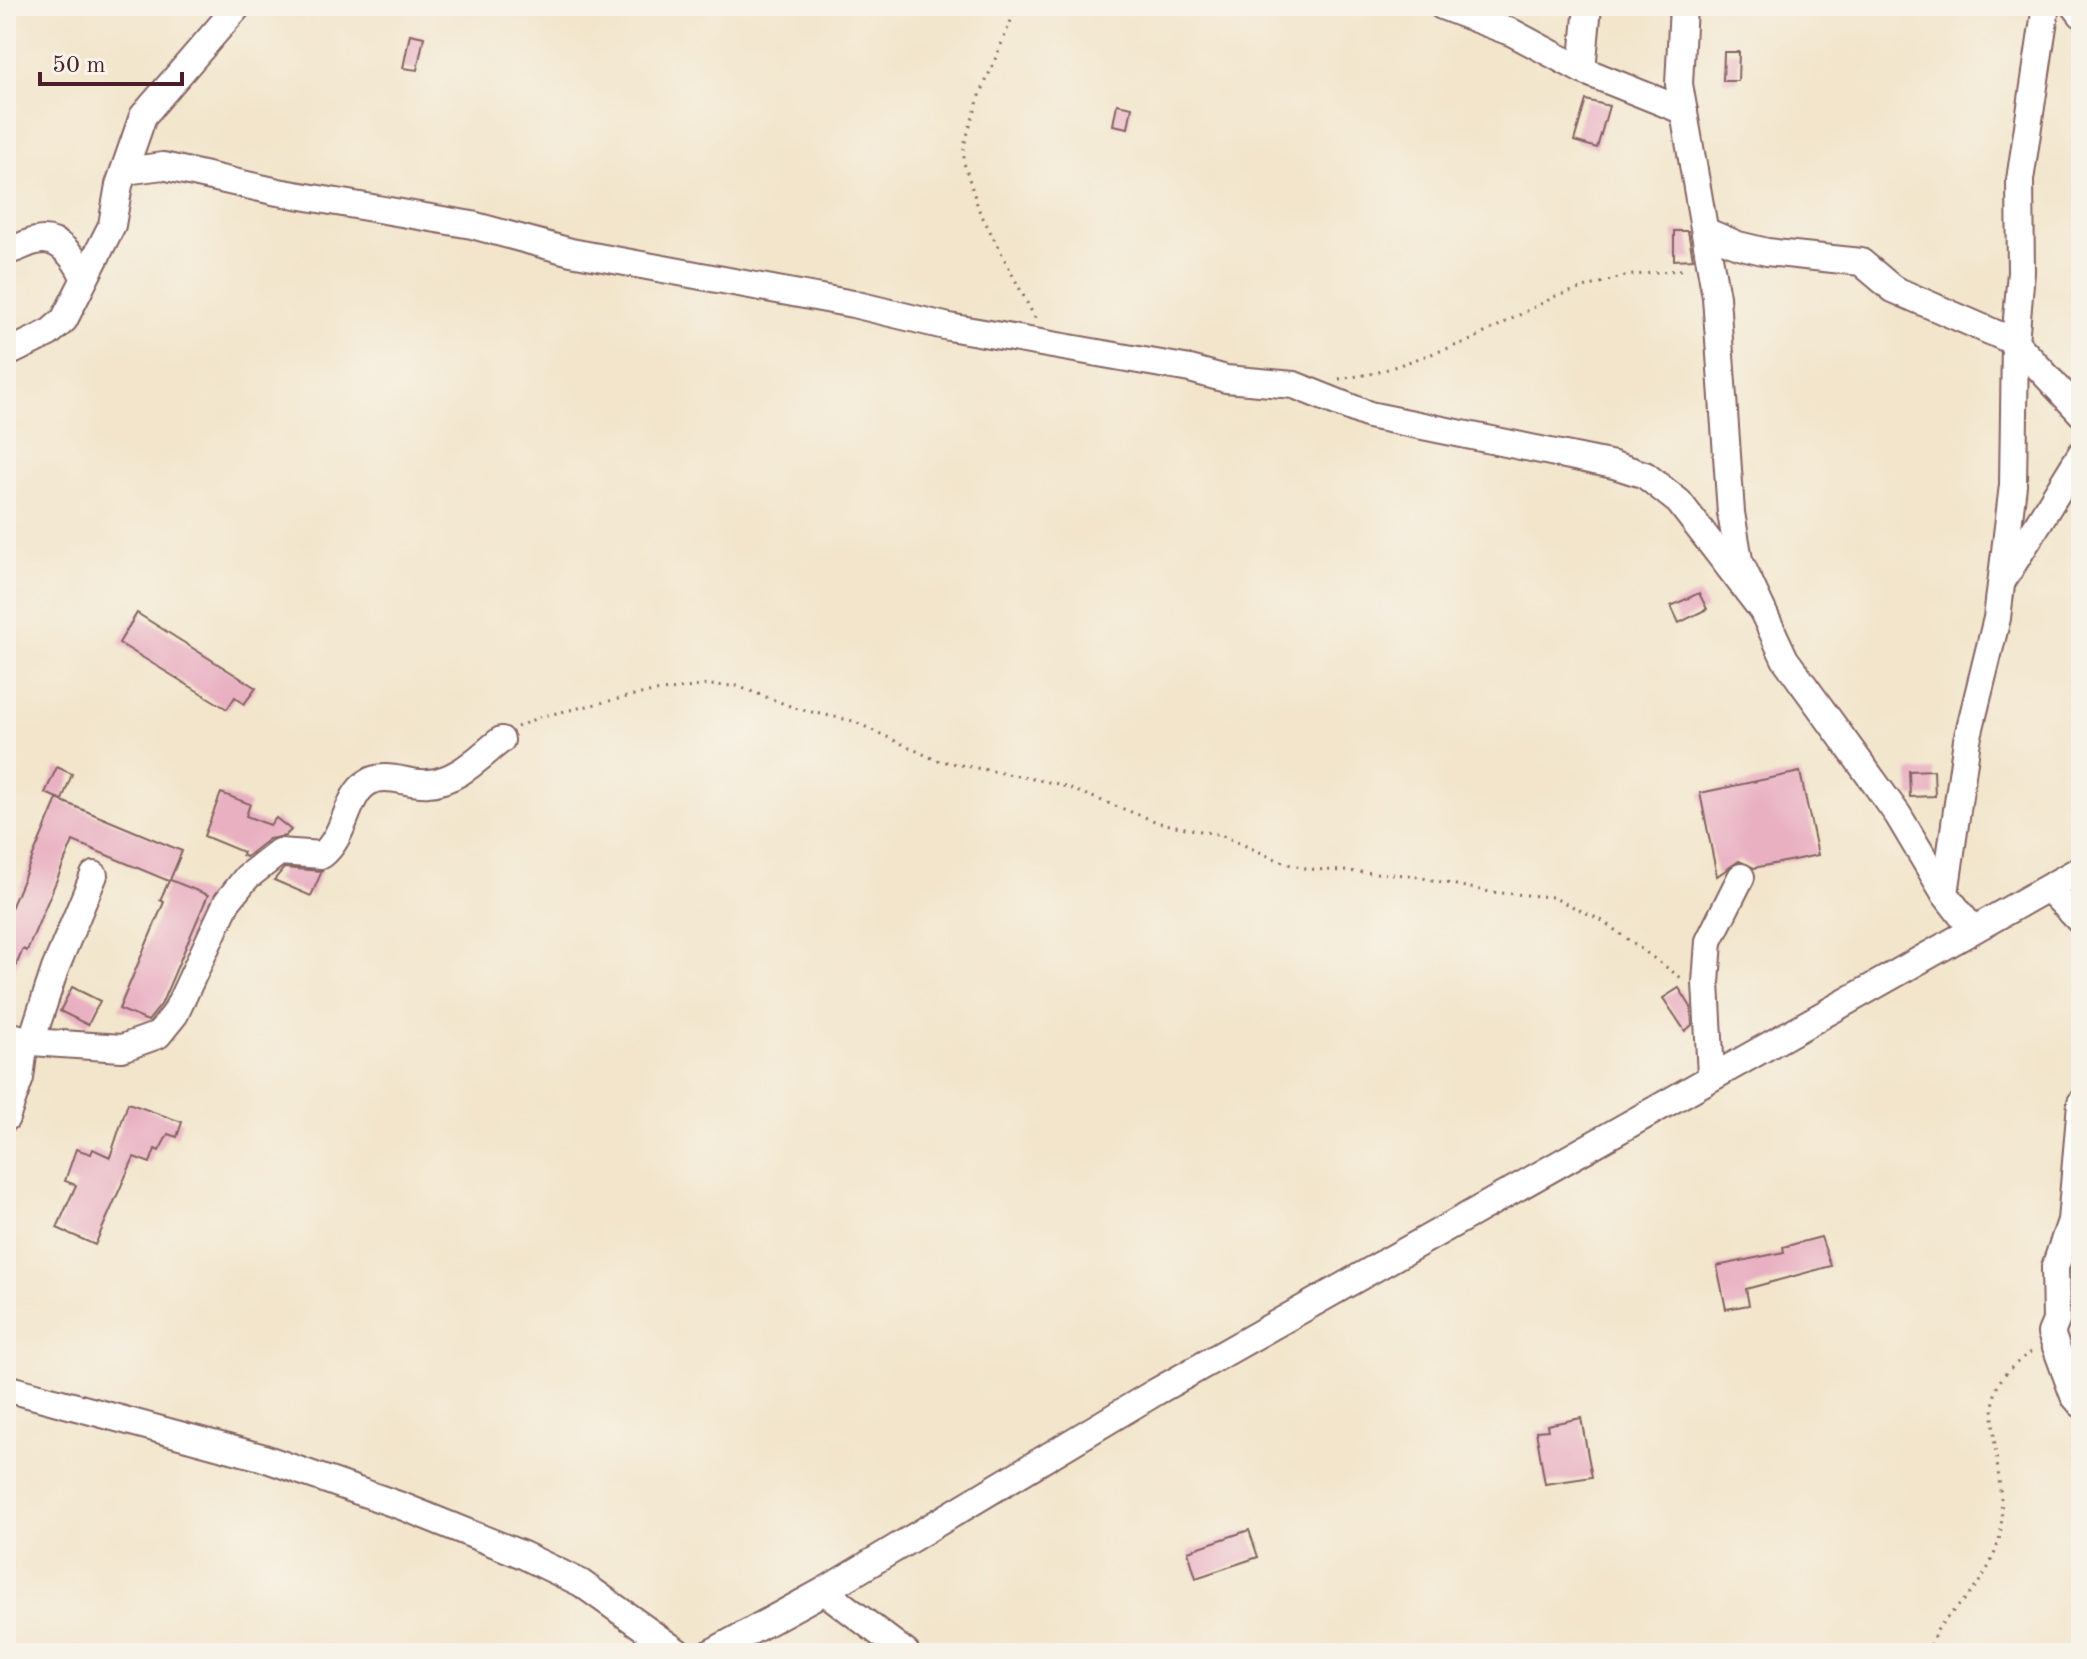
<svg xmlns="http://www.w3.org/2000/svg" width="2087" height="1659" viewBox="0 0 2087 1659" font-family="'Old Standard TT',serif">
<style>
.building{fill:#e9b0c2}
.lines{fill:none;stroke-linecap:round;stroke-linejoin:round}
.minor-casing{stroke:#856463;stroke-width:30}
.path{stroke:#856463;stroke-width:3;stroke-dasharray:2 6;stroke-linecap:butt}
.minor{stroke:#fff;stroke-width:26}
</style>
<rect width="100%" height="100%" fill="#f7f3e8"/>
<filter id="ink" filterUnits="userSpaceOnUse"><feTurbulence type="fractalNoise" baseFrequency=".0125" numOctaves="2"/><feDisplacementMap in="SourceGraphic" scale="16" xChannelSelector="R" yChannelSelector="G"/><feConvolveMatrix kernelMatrix="1 2 1 2 8 2 1 2 1" color-interpolation-filters="sRGB"/></filter>
<filter id="wash" filterUnits="userSpaceOnUse"><feTurbulence type="fractalNoise" baseFrequency=".006" numOctaves="4" result="noise"/><feDisplacementMap in="SourceGraphic" scale="32" xChannelSelector="R" yChannelSelector="G"/><feGaussianBlur stdDeviation="1.8" result="paint"/><feColorMatrix in="noise" values="0 0 0 0 0 0 0 0 0 0 0 0 0 0 0 0 0 1.4 0 .05"/><feComposite in="paint" operator="in"/></filter>
<g filter="url(#wash)">
<rect width="100%" height="100%" fill="#f2e5cb"/>
<g id="blocks">
<g class="building">
<path d="M 410,34 L 424,37 L 417,70 L 403,68 Z"/>
<path d="M 1724,52 L 1739,52 L 1738,81 L 1723,81 Z"/>
<path d="M 1586,100 L 1609,106 L 1597,148 L 1574,141 Z"/>
<path d="M 1117,104 L 1132,107 L 1128,128 L 1113,125 Z"/>
<path d="M 1674,231 L 1688,231 L 1693,259 L 1674,260 Z"/>
<path d="M 1699,593 L 1707,609 L 1679,623 L 1671,606 Z"/>
<path d="M 137,613 L 256,688 L 244,704 L 235,697 L 227,709 L 119,643 Z"/>
<path d="M 57,767 L 72,774 L 62,800 L 45,793 Z"/>
<path d="M 1934,770 L 1935,796 L 1910,797 L 1909,771 Z"/>
<path d="M 1800,772 L 1818,855 L 1754,868 L 1739,861 L 1717,876 L 1700,793 Z"/>
<path d="M 221,793 L 250,804 L 246,816 L 270,825 L 276,818 L 291,830 L 285,836 L 269,839 L 246,857 L 242,855 L 243,852 L 204,836 Z"/>
<path d="M 57,799 L 182,851 L 170,880 L 208,895 L 161,1005 L 148,1021 L 119,1009 L 164,902 L 160,900 L 169,881 L 73,841 L 27,951 L 23,949 L 6,989 L 6,920 Z"/>
<path d="M 284,868 L 322,871 L 311,896 L 274,880 Z"/>
<path d="M 72,987 L 100,1001 L 88,1025 L 60,1011 Z"/>
<path d="M 1679,988 L 1691,1007 L 1692,1025 L 1685,1031 L 1663,998 Z"/>
<path d="M 128,1103 L 182,1122 L 177,1137 L 168,1134 L 159,1151 L 155,1149 L 150,1163 L 134,1157 L 95,1245 L 57,1228 L 76,1185 L 65,1181 L 76,1149 L 91,1154 L 93,1149 L 110,1157 Z"/>
<path d="M 1821,1237 L 1831,1266 L 1746,1289 L 1749,1305 L 1726,1309 L 1717,1266 L 1784,1252 L 1783,1247 Z"/>
<path d="M 1581,1418 L 1592,1477 L 1545,1484 L 1536,1431 L 1548,1430 L 1547,1425 Z"/>
<path d="M 1249,1530 L 1258,1557 L 1196,1578 L 1188,1551 Z"/>
</g>
</g>
</g>
<g filter="url(#ink)">
<use href="#blocks" fill-opacity="0" stroke="#856463" stroke-width="2"/>
<g class="lines">
<defs>
<g id="minor">
<path d="M 1442,6 L 1513,33 L 1582,70 L 1684,111"/>
<path d="M 1683,6 L 1679,84 L 1716,297 L 1731,513 L 1739,560 L 1785,659 L 1898,815 L 1945,894 L 1972,929"/>
<path d="M 2075,6 L 2081,14"/>
<path d="M 1582,70 L 1588,6"/>
<path d="M 125,171 L 163,166 L 278,192 L 472,225 L 571,252 L 853,304 L 949,327 L 1190,369 L 1226,379 L 1294,385 L 1369,415 L 1614,465 L 1645,475 L 1679,502 L 1762,610"/>
<path d="M 1705,231 L 1738,245 L 1767,252 L 1861,262 L 1893,289 L 2015,342 L 2081,413"/>
<path d="M 6,251 C 17,250 25,243 36,241 C 59,235 76,259 84,277"/>
<path d="M 6,354 L 49,333 L 64,320 L 112,225 L 119,185 L 143,116 L 238,6"/>
<path d="M 2003,580 L 2081,454"/>
<path d="M 2048,888 L 2081,922"/>
<path d="M 1945,894 L 1967,740 L 1997,618 L 2013,485 L 2015,342 L 2021,272 L 2020,180 L 2046,6"/>
<path d="M 6,1034 L 31,1042 L 122,1048 L 158,1035 L 175,1014 L 227,902 L 247,877 L 279,852 L 322,855 C 346,836 346,796 367,783 C 385,771 409,785 428,783 C 458,781 479,757 501,740"/>
<path d="M 31,1042 L 55,969 L 94,875"/>
<path d="M 1711,1075 L 1706,983 L 1709,941 L 1741,877"/>
<path d="M 2081,1103 L 2071,1221 L 2055,1267 L 2056,1321 L 2051,1333 L 2074,1396 L 2081,1404"/>
<path d="M 6,1118 L 20,1078 L 25,1040"/>
<path d="M 6,1388 L 261,1457 L 404,1507 L 523,1555 L 581,1583 L 679,1653"/>
<path d="M 824,1591 L 906,1653"/>
<path d="M 711,1653 L 824,1591 L 1154,1393 L 2081,869"/>
</g>
</defs>
<use href="#minor" class="minor-casing"/>
<g class="path">
<path d="M 1017,6 L 979,98 L 964,145 L 964,163 L 979,210 L 1036,320"/>
<path d="M 1339,379 L 1376,373 L 1469,341 L 1556,296 L 1625,276 L 1687,269"/>
<path d="M 517,727 L 539,717 L 640,694 L 708,685 L 737,686 L 798,709 L 853,721 L 936,760 L 1058,784 L 1160,823 L 1221,835 L 1287,864 L 1310,869 L 1408,875 L 1490,892 L 1552,897 L 1601,920 L 1684,980"/>
<path d="M 1929,1653 C 1934,1622 1956,1612 1973,1590 C 1986,1574 1996,1555 2000,1535 C 2008,1494 1982,1414 1999,1383 C 2007,1369 2022,1359 2034,1349"/>
</g>
<use href="#minor" class="minor"/>
</g>
</g>
<rect width="2087" height="1659" fill="none" stroke="#f7f3e8" stroke-width="32"/>
<path d="M40 72v12h142v-12" fill="none" stroke="#4a1f2b" stroke-width="4"/>
<text x="52" y="72" font-size="24" fill="#4a1f2b" stroke="#f7f3e8" stroke-width="6" paint-order="stroke">50 m</text>
</svg>
